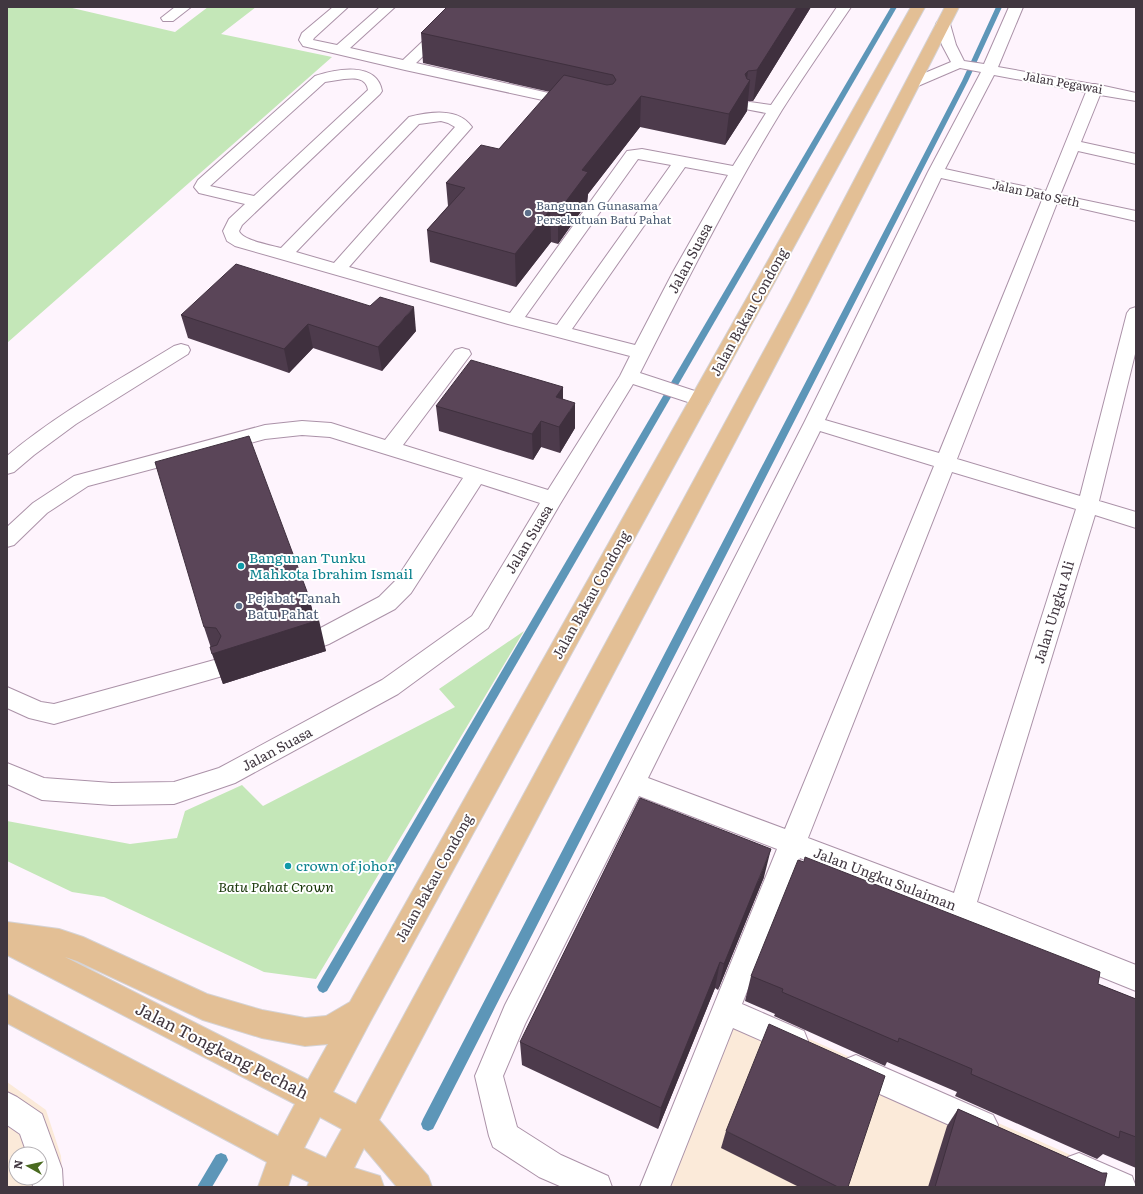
<svg xmlns="http://www.w3.org/2000/svg" width="1143" height="1194" viewBox="0 0 1143 1194" font-family="Literata,serif">
<style>
.commercial{fill:#fbead9;fill-rule:evenodd}
.green{fill:#c4e7b8}
.lines{fill:none;stroke-linecap:round;stroke-linejoin:round}
.stream{fill:#5d96b8;fill-rule:evenodd}
.minor-casing{stroke:#ab92a8;stroke-width:2}
.major-casing{stroke:#d5d3d5;stroke-width:2}
.minor{fill:#fff;fill-rule:evenodd}
.major{fill:#e3bf95;fill-rule:evenodd}
.wall{fill:#4d3b4c}
.shaded-wall{fill:#3f303e}
.building{fill:#5a4558;stroke:#3f303e}
.service-dot{fill:#5c6f8a;stroke:#fff;stroke-width:1.5}
.culture-dot{fill:#0f9aa8;stroke:#fff;stroke-width:1.5}
.labels{text-anchor:middle;stroke-width:4;stroke-linejoin:round;paint-order:stroke}
.far-street-label{font-size:12px;fill:#413740;stroke:#fff}
.far-service-label{font-size:12px;fill:#4e5e75;stroke:#fff;text-anchor:start}
.street-label{font-size:14px;fill:#413740;stroke:#fff}
.culture-label{font-size:14px;fill:#0d838f;stroke:#fff;text-anchor:start}
.service-label{font-size:14px;fill:#4e5e75;stroke:#fff;text-anchor:start}
.park-label{font-size:14px;font-style:italic;fill:#163506;stroke:#fff}
.near-street-label{font-size:17px;fill:#413740;stroke:#fff}
</style>
<rect width="100%" height="100%" fill="#fef4fd"/>
<g class="commercial">
<path d="M 719,999 L 1136,1184 L 1136,1187 L 642,1187 Z"/>
<path d="M 7,1082 L 46,1110 L 61,1156 L 63,1187 L 7,1187 ZM 16,1154 L 40,1154 L 40,1178 L 16,1178 Z"/>
</g>
<g class="green">
<path d="M 7,7 L 68,7 L 175,32 L 208,7 L 256,7 L 221,34 L 332,57 L 7,343 Z"/>
<path d="M 524,631 L 316,979 L 264,972 L 104,897 L 72,892 L 7,861 L 7,821 L 130,844 L 177,838 L 185,811 L 242,785 L 263,806 L 455,707 L 439,689 Z"/>
</g>
<g class="lines">
<g class="stream">
<path d="M 891,7 L 897,7 L 327,991 L 323,993 L 319,991 L 317,987 L 319,983 Z"/>
<path d="M 996,7 L 1002,7 L 968,81 L 433,1129 L 428,1131 L 423,1129 L 421,1124 L 423,1119 L 962,81 Z"/>
<path d="M 221,1153 L 226,1155 L 228,1160 L 212,1187 L 197,1187 L 216,1155 Z"/>
</g>
<defs>
<g id="minor">
<path d="M 175,7 L 191,7 L 173,21 L 163,21 L 161,18 Z"/>
<path d="M 333,7 L 348,7 L 314,38 L 313,40 L 337,45 L 380,7 L 395,7 L 350,48 L 403,60 L 459,7 L 474,7 L 416,63 L 575,99 L 580,100 L 582,103 L 580,106 L 575,107 L 405,70 L 303,46 L 299,40 L 302,33 Z"/>
<path d="M 837,7 L 851,7 C 828,41 804,75 782,110 C 730,195 684,286 640,373 L 707,395 L 710,400 L 707,405 L 700,406 L 633,384 L 560,504 L 488,628 L 398,694 L 235,783 L 174,804 L 112,805 L 42,800 L 7,784 L 7,763 L 44,778 L 112,783 L 174,782 L 219,768 L 382,680 L 472,616 L 540,503 L 481,484 L 411,593 L 395,609 L 329,644 L 321,647 L 313,644 L 310,638 L 313,632 L 379,597 L 395,581 L 463,478 L 330,437 L 302,435 L 265,439 L 88,486 L 47,513 L 14,545 L 7,547 L 7,527 L 33,503 L 74,476 L 265,425 L 302,421 L 331,423 L 385,440 L 455,350 L 462,348 L 469,350 L 471,354 L 403,445 L 548,490 L 620,376 L 630,356 L 508,324 L 235,246 L 227,241 L 223,231 L 229,219 L 245,204 L 199,193 L 194,187 L 198,180 L 315,76 C 336,69 377,61 382,91 L 380,94 L 242,225 L 239,231 C 243,241 271,245 281,248 L 409,117 C 429,112 458,107 472,127 L 349,267 L 510,313 L 627,151 L 642,149 L 733,166 L 766,113 L 745,109 L 743,106 L 745,103 L 750,102 L 771,105 ZM 344,79 C 354,78 366,77 368,90 L 254,196 L 210,186 L 325,82 ZM 441,121 L 448,123 L 455,127 L 334,263 L 296,252 L 419,124 ZM 638,159 L 671,165 L 557,325 L 525,317 ZM 685,167 L 728,175 L 673,272 L 635,345 L 572,329 Z"/>
<path d="M 1009,7 L 1023,7 L 998,67 L 1092,84 L 1095,84 L 1136,93 L 1136,101 L 1100,95 L 1081,142 L 1136,154 L 1136,164 L 1078,151 L 1060,195 L 1136,211 L 1136,221 L 1057,203 L 957,459 L 1080,496 L 1127,313 L 1130,309 L 1136,307 L 1136,350 L 1099,501 L 1136,512 L 1136,528 L 1095,515 L 977,902 L 1136,965 L 1136,991 L 953,917 L 800,858 L 742,1004 L 804,1031 L 808,1041 L 804,1051 L 794,1055 L 733,1028 L 670,1187 L 640,1187 L 777,849 L 639,796 L 525,1024 L 503,1076 L 517,1127 L 561,1155 L 608,1176 L 612,1187 L 562,1187 L 539,1177 L 493,1147 L 489,1136 L 475,1076 L 505,1005 L 804,423 L 928,172 L 981,72 L 960,68 L 918,86 L 913,87 L 908,86 L 906,83 L 908,80 L 951,62 L 942,45 L 936,24 L 938,21 L 943,20 L 948,21 L 950,24 L 956,45 L 964,61 L 984,64 ZM 994,75 L 1086,92 L 1046,191 L 945,169 ZM 941,178 L 1042,200 L 939,453 L 825,420 ZM 820,431 L 934,466 L 785,829 L 648,778 ZM 952,472 L 1076,509 L 954,893 L 808,838 Z"/>
<path d="M 181,344 L 188,346 L 190,350 L 188,354 L 76,424 L 34,455 L 14,472 L 7,474 L 7,456 C 58,413 117,381 174,346 Z"/>
<path d="M 218,659 L 226,661 L 230,668 L 226,675 L 54,724 L 29,718 L 7,708 L 7,687 L 41,702 L 54,704 Z"/>
<path d="M 856,1055 L 993,1115 L 998,1125 L 993,1135 L 983,1140 L 846,1079 L 842,1069 L 846,1059 Z"/>
<path d="M 7,1092 L 17,1097 L 42,1114 L 62,1169 L 63,1187 L 33,1187 L 32,1178 L 40,1178 L 40,1154 L 27,1154 L 20,1134 L 7,1125 Z"/>
<path d="M 1079,1153 L 1132,1176 L 1136,1187 L 1087,1187 L 1068,1179 L 1064,1168 L 1068,1157 Z"/>
</g>
<path id="major" d="M 911,7 L 925,7 L 370,1022 L 333,1092 L 356,1104 L 791,301 L 945,7 L 959,7 L 809,301 L 379,1120 L 428,1176 L 432,1187 L 397,1187 L 364,1148 L 354,1168 L 380,1176 L 384,1187 L 307,1187 L 309,1182 L 292,1174 L 288,1187 L 258,1187 L 267,1162 L 7,1023 L 7,994 L 278,1136 L 295,1104 L 7,955 L 7,922 L 59,929 L 83,937 L 207,994 L 262,1010 L 305,1018 L 326,1016 L 350,1002 ZM 65,957 L 77,961 L 203,1020 L 262,1038 L 305,1046 L 328,1044 L 308,1080 ZM 320,1117 L 342,1129 L 326,1158 L 304,1148 Z"/>
</defs>
<use href="#minor" class="minor-casing"/>
<use href="#major" class="major-casing"/>
<use href="#minor" class="minor"/>
<use href="#major" class="major"/>
</g>
<g class="wall">
<path d="M 811,7 L 753,101 L 748,101 L 747,111 L 725,145 L 640,127 L 588,194 L 587,203 L 558,244 L 551,242 L 516,287 L 430,262 L 427,230 L 448,206 L 446,183 L 499,149 L 550,92 L 423,63 L 421,33 Z"/>
<path d="M 181,315 L 416,331 L 382,371 L 313,348 L 289,373 L 188,338 Z"/>
<path d="M 563,387 L 563,399 L 575,428 L 560,453 L 541,447 L 533,460 L 439,431 L 436,406 Z"/>
<path d="M 309,597 L 314,617 L 326,651 L 223,684 L 204,627 Z"/>
<path d="M 764,877 L 718,990 L 715,988 L 658,1129 L 522,1065 L 520,1042 Z"/>
<path d="M 751,976 L 1098,984 L 1136,999 L 1136,1168 L 1103,1154 L 1097,1159 L 955,1096 L 957,1092 L 887,1062 L 885,1066 L 774,1016 L 775,1014 L 745,1001 Z"/>
<path d="M 958,1109 L 1102,1173 L 1104,1187 L 928,1187 L 947,1126 Z"/>
<path d="M 726,1131 L 848,1187 L 799,1187 L 721,1148 Z"/>
</g>
<g class="shaded-wall">
<path d="M 797,7 L 811,7 L 753,101 L 757,70 Z"/>
<path d="M 748,71 L 746,86 L 750,80 L 747,111 L 725,145 L 729,114 L 745,74 Z"/>
<path d="M 641,96 L 640,127 L 588,194 L 587,203 L 558,244 L 558,212 L 582,170 Z"/>
<path d="M 550,210 L 551,242 L 516,287 L 515,254 Z"/>
<path d="M 414,307 L 416,331 L 382,371 L 378,347 Z"/>
<path d="M 308,324 L 313,348 L 289,373 L 284,349 Z"/>
<path d="M 563,387 L 563,412 L 556,397 Z"/>
<path d="M 575,403 L 575,428 L 560,453 L 559,427 Z"/>
<path d="M 541,421 L 541,447 L 533,460 L 532,434 Z"/>
<path d="M 309,597 L 315,621 L 319,620 L 326,651 L 223,684 L 212,654 Z"/>
<path d="M 771,849 L 764,877 L 718,990 L 724,964 Z"/>
<path d="M 720,962 L 715,988 L 658,1129 L 661,1108 Z"/>
</g>
<g class="building">
<path d="M 447,7 L 797,7 L 757,70 L 748,71 L 745,74 L 747,79 L 750,80 L 729,114 L 641,96 L 582,170 L 588,172 L 558,212 L 550,210 L 515,254 L 427,230 L 465,188 L 446,183 L 481,145 L 499,149 L 564,75 L 607,85 L 613,84 L 616,80 L 613,75 L 421,33 Z"/>
<path d="M 236,264 L 370,306 L 380,297 L 414,307 L 378,347 L 308,324 L 284,349 L 181,315 Z"/>
<path d="M 471,360 L 563,387 L 556,397 L 575,403 L 559,427 L 541,421 L 532,434 L 436,406 Z"/>
<path d="M 249,436 L 309,597 L 304,600 L 301,607 L 305,614 L 313,617 L 317,616 L 319,620 L 212,654 L 210,647 L 217,645 L 221,636 L 216,628 L 204,627 L 155,462 Z"/>
<path d="M 640,798 L 771,849 L 724,964 L 720,962 L 661,1108 L 520,1042 Z"/>
<path d="M 805,857 L 1100,972 L 1098,984 L 1136,999 L 1136,1137 L 1120,1131 L 1119,1138 L 971,1074 L 972,1069 L 899,1038 L 898,1042 L 782,992 L 783,989 L 751,976 L 798,860 L 804,862 Z"/>
<path d="M 769,1024 L 885,1076 L 848,1187 L 838,1187 L 726,1131 Z"/>
<path d="M 958,1109 L 1102,1173 L 1107,1173 L 1104,1187 L 935,1187 Z"/>
</g>
<g class="service-dot">
<circle cx="528" cy="213" r="4"/>
<circle cx="239" cy="606" r="4"/>
</g>
<g class="culture-dot">
<circle cx="241" cy="566" r="4"/>
<circle cx="288" cy="866" r="4"/>
</g>
<g class="labels">
<g class="far-street-label">
<text transform="translate(1063 83) rotate(10)" y="4">Jalan Pegawai</text>
<text transform="translate(1036 194) rotate(12)" y="4">Jalan Dato Seth</text>
</g>
<g class="far-service-label">
<text x="536" y="210">Bangunan Gunasama<tspan x="536" dy="14">Persekutuan Batu Pahat</tspan></text>
</g>
<g class="street-label">
<text transform="translate(690 258) rotate(-62)" y="5">Jalan Suasa</text>
<text transform="translate(749 312) rotate(-61)" y="5">Jalan Bakau Condong</text>
<text transform="translate(529 539) rotate(-59)" y="5">Jalan Suasa</text>
<text transform="translate(591 595) rotate(-61)" y="5">Jalan Bakau Condong</text>
<text transform="translate(1054 612) rotate(-73)" y="5">Jalan Ungku Ali</text>
<text transform="translate(277 749) rotate(-28)" y="5">Jalan Suasa</text>
<text transform="translate(434 878) rotate(-61)" y="5">Jalan Bakau Condong</text>
<text transform="translate(885 879) rotate(21)" y="5">Jalan Ungku Sulaiman</text>
</g>
<g class="culture-label">
<text x="249" y="563">Bangunan Tunku<tspan x="249" dy="16">Mahkota Ibrahim Ismail</tspan></text>
<text x="296" y="871">crown of johor</text>
</g>
<g class="service-label">
<text x="247" y="603">Pejabat Tanah<tspan x="247" dy="16">Batu Pahat</tspan></text>
</g>
<g class="park-label">
<text x="276" y="892">Batu Pahat Crown</text>
</g>
<g class="near-street-label">
<text transform="translate(222 1051) rotate(27)" y="6">Jalan Tongkang Pechah</text>
</g>
</g>
<rect width="1143" height="1194" fill="none" stroke="#413740" stroke-width="16"/>
<g transform="translate(28 1166) rotate(278)"><circle r="19" fill="#ffffff" stroke="#b3afb3"/>
<path d="M0-3L7 15L0 10L-7 15Z" fill="#4a6a20"/>
<text y="-6" font-size="11" font-weight="bold" text-anchor="middle" fill="#413740">N</text>
</g>
</svg>
